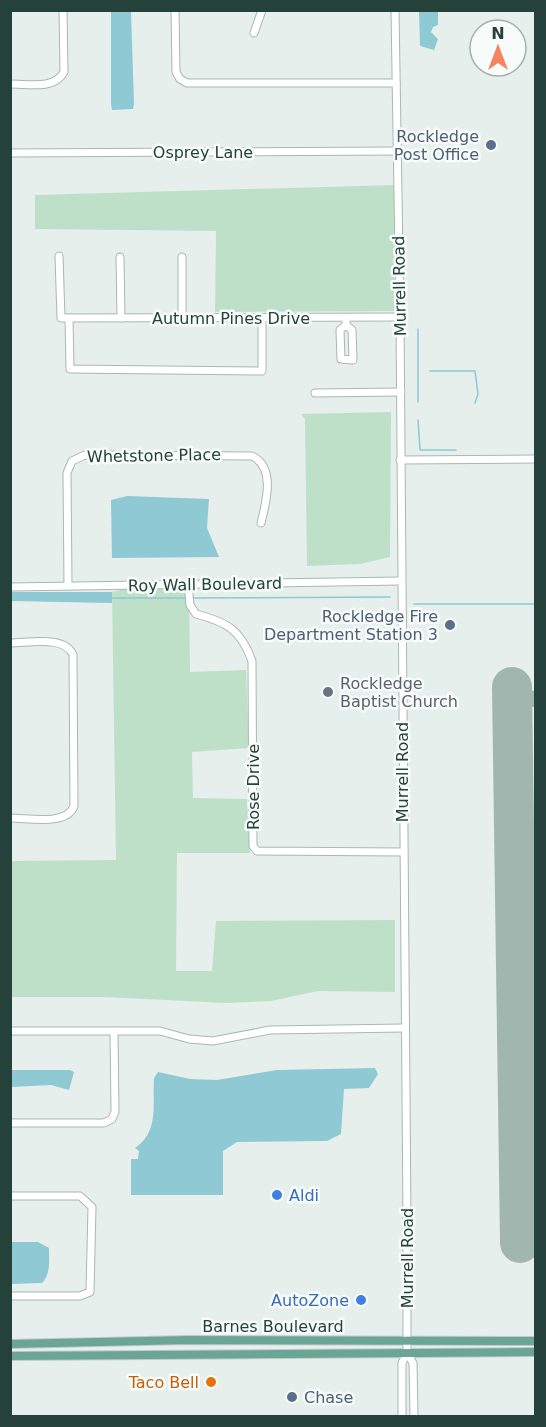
<svg xmlns="http://www.w3.org/2000/svg" width="546" height="1427" viewBox="0 0 546 1427" font-family="'DejaVu Sans',sans-serif">
<style>
.green{fill:#bfe0c8}
.water{fill:#8ec9d4}
.lines{fill:none;stroke-linecap:round;stroke-linejoin:round}
.stream{stroke:#8ec9d4;stroke-width:1.5}
.taxiway{stroke:#a2b6b0;stroke-width:16}
.runway{stroke:#a2b6b0;stroke-width:40}
.minor-casing{stroke:#a8b8b2;stroke-width:9}
.major-casing{stroke:#c2cac8;stroke-width:10}
.minor{stroke:#fff;stroke-width:7}
.major{stroke:#6aa596;stroke-width:8}
.service-dot{fill:#5c6f8a;stroke:#f7fbf9;stroke-width:2}
.worship-dot{fill:#6b7280;stroke:#f7fbf9;stroke-width:2}
.shop-dot{fill:#3f7fe0;stroke:#f7fbf9;stroke-width:2}
.food-dot{fill:#e8710a;stroke:#f7fbf9;stroke-width:2}
.labels{text-anchor:middle;stroke-width:5;stroke-linejoin:round;paint-order:stroke}
.service-label{font-size:16px;fill:#4e5e75;stroke:#f7fbf9;text-anchor:end}
.street-label{font-size:16px;fill:#24423a;stroke:#f7fbf9}
.worship-label{font-size:16px;fill:#5b616d;stroke:#f7fbf9;text-anchor:start}
.shop-label{font-size:16px;fill:#366cbe;stroke:#f7fbf9;text-anchor:start}
.food-label{font-size:16px;fill:#c56008;stroke:#f7fbf9;text-anchor:end}
</style>
<rect width="100%" height="100%" fill="#e6efeb"/>
<g class="green">
<path d="M 394,185 L 394,311 L 215,312 L 216,231 L 35,229 L 35,195 Z"/>
<path d="M 391,412 L 390,557 L 360,564 L 307,566 L 305,419 L 301,414 Z"/>
<path d="M 129,588 L 189,588 L 190,672 L 246,670 L 249,748 L 192,752 L 193,798 L 247,799 L 250,853 L 177,853 L 176,971 L 212,971 L 216,921 L 395,920 L 395,992 L 318,991 L 271,1001 L 226,1003 L 104,997 L 11,997 L 10,861 L 116,860 L 112,592 Z"/>
</g>
<g class="water">
<path d="M 111,11 L 131,11 L 134,104 L 133,109 L 112,110 L 111,104 Z"/>
<path d="M 419,11 L 438,11 L 438,25 L 433,27 L 431,32 L 438,39 L 434,50 L 420,46 Z"/>
<path d="M 127,496 L 209,499 L 207,528 L 219,557 L 112,558 L 111,500 Z"/>
<path d="M 11,592 L 112,592 L 112,603 L 11,601 Z"/>
<path d="M 375,1068 L 378,1074 L 369,1088 L 344,1089 L 341,1134 L 327,1141 L 237,1142 L 223,1151 L 223,1195 L 131,1195 L 131,1159 L 138,1159 L 139,1151 L 135,1148 C 160,1131 152,1103 154,1078 L 158,1072 L 190,1079 L 217,1080 L 277,1070 Z"/>
<path d="M 11,1070 L 70,1070 L 74,1072 L 69,1090 L 51,1085 L 11,1087 Z"/>
<path d="M 38,1242 L 49,1248 C 49,1260 51,1274 42,1283 L 11,1284 L 11,1242 Z"/>
</g>
<g class="lines">
<g class="stream">
<path d="M 418,329 L 418,402"/>
<path d="M 430,371 L 475,371 L 478,394 L 475,403"/>
<path d="M 418,420 L 420,450 L 456,450"/>
<path d="M 110,598 L 185,598"/>
<path d="M 193,598 L 390,597"/>
<path d="M 414,604 L 536,604"/>
</g>
<g class="taxiway">
<path d="M 512,697 L 535,699"/>
<path d="M 520,1238 L 536,1239"/>
</g>
<path class="runway" d="M 512,687 L 520,1243"/>
<defs>
<g id="minor">
<path d="M 175,10 L 176,72 L 180,79 L 187,83 L 396,83"/>
<path d="M 395,10 L 400,317 L 407,1222 L 407,1353 L 402,1363 L 402,1416"/>
<path d="M 254,33 L 262,10"/>
<path d="M 10,84 C 29,84 54,90 64,72 L 63,10"/>
<path d="M 10,153 L 396,151"/>
<path d="M 59,256 L 61,318 L 400,317"/>
<path d="M 120,257 L 121,318"/>
<path d="M 182,257 L 182,318"/>
<path d="M 69,318 L 70,369 L 262,371 L 262,318"/>
<path d="M 346,318 L 346,325 L 352,330 L 353,360 L 341,359 L 340,330 L 346,325"/>
<path d="M 315,393 L 401,392"/>
<path d="M 400,460 L 536,459"/>
<path d="M 188,584 L 190,605 L 196,614 C 227,622 241,630 252,661 L 253,846 L 257,851 L 403,852"/>
<path d="M 68,586 L 67,473 L 72,461 L 85,455 L 252,456 C 276,467 266,503 261,523"/>
<path d="M 10,587 L 400,581"/>
<path d="M 10,643 C 29,643 65,635 73,655 L 74,806 C 67,826 29,818 10,818"/>
<path d="M 10,1031 L 160,1031 L 189,1039 L 213,1041 L 270,1030 L 404,1028"/>
<path d="M 10,1123 L 104,1123 L 112,1119 L 115,1112 L 114,1031"/>
<path d="M 10,1196 L 80,1196 L 92,1207 L 90,1292 L 80,1296 L 10,1296"/>
<path d="M 407,1353 L 413,1363 L 414,1416"/>
</g>
<g id="major">
<path d="M 10,1344 L 188,1340 L 536,1341"/>
<path d="M 10,1356 L 536,1352"/>
</g>
</defs>
<use href="#minor" class="minor-casing"/>
<use href="#major" class="major-casing"/>
<use href="#minor" class="minor"/>
<use href="#major" class="major"/>
</g>
<g class="service-dot">
<circle cx="491" cy="145" r="6"/>
<circle cx="450" cy="625" r="6"/>
<circle cx="292" cy="1397" r="6"/>
</g>
<circle class="worship-dot" cx="328" cy="692" r="6"/>
<g class="shop-dot">
<circle cx="277" cy="1195" r="6"/>
<circle cx="361" cy="1300" r="6"/>
</g>
<circle class="food-dot" cx="211" cy="1382" r="6"/>
<g class="labels">
<g class="service-label">
<text x="479" y="142">Rockledge<tspan x="479" dy="18">Post Office</tspan></text>
<text x="438" y="622">Rockledge Fire<tspan x="438" dy="18">Department Station 3</tspan></text>
<text x="304" y="1403" text-anchor="start">Chase</text>
</g>
<g class="street-label">
<text x="203" y="158">Osprey Lane</text>
<text transform="translate(399 286) rotate(-91)" y="6">Murrell Road</text>
<text x="231" y="324">Autumn Pines Drive</text>
<text transform="translate(154 455) rotate(-1)" y="6">Whetstone Place</text>
<text transform="translate(205 584) rotate(-1)" y="6">Roy Wall Boulevard</text>
<text transform="translate(402 772) rotate(-90)" y="6">Murrell Road</text>
<text transform="translate(253 787) rotate(-90)" y="6">Rose Drive</text>
<text transform="translate(407 1258) rotate(-90)" y="6">Murrell Road</text>
<text x="273" y="1332">Barnes Boulevard</text>
</g>
<g class="worship-label">
<text x="340" y="689">Rockledge<tspan x="340" dy="18">Baptist Church</tspan></text>
</g>
<g class="shop-label">
<text x="289" y="1201">Aldi</text>
<text x="349" y="1306" text-anchor="end">AutoZone</text>
</g>
<g class="food-label">
<text x="199" y="1388">Taco Bell</text>
</g>
</g>
<rect width="546" height="1427" fill="none" stroke="#24423a" stroke-width="24"/>
<g transform="translate(498 48)"><circle r="28" fill="#f7fbf9" stroke="#a3b1ad" stroke-width="1.5"/>
<path d="M0-4.5L10 22L0 15L-10 22Z" fill="#f4845f"/>
<text y="-9" font-size="16" font-weight="bold" text-anchor="middle" fill="#24423a">N</text>
</g>
</svg>
